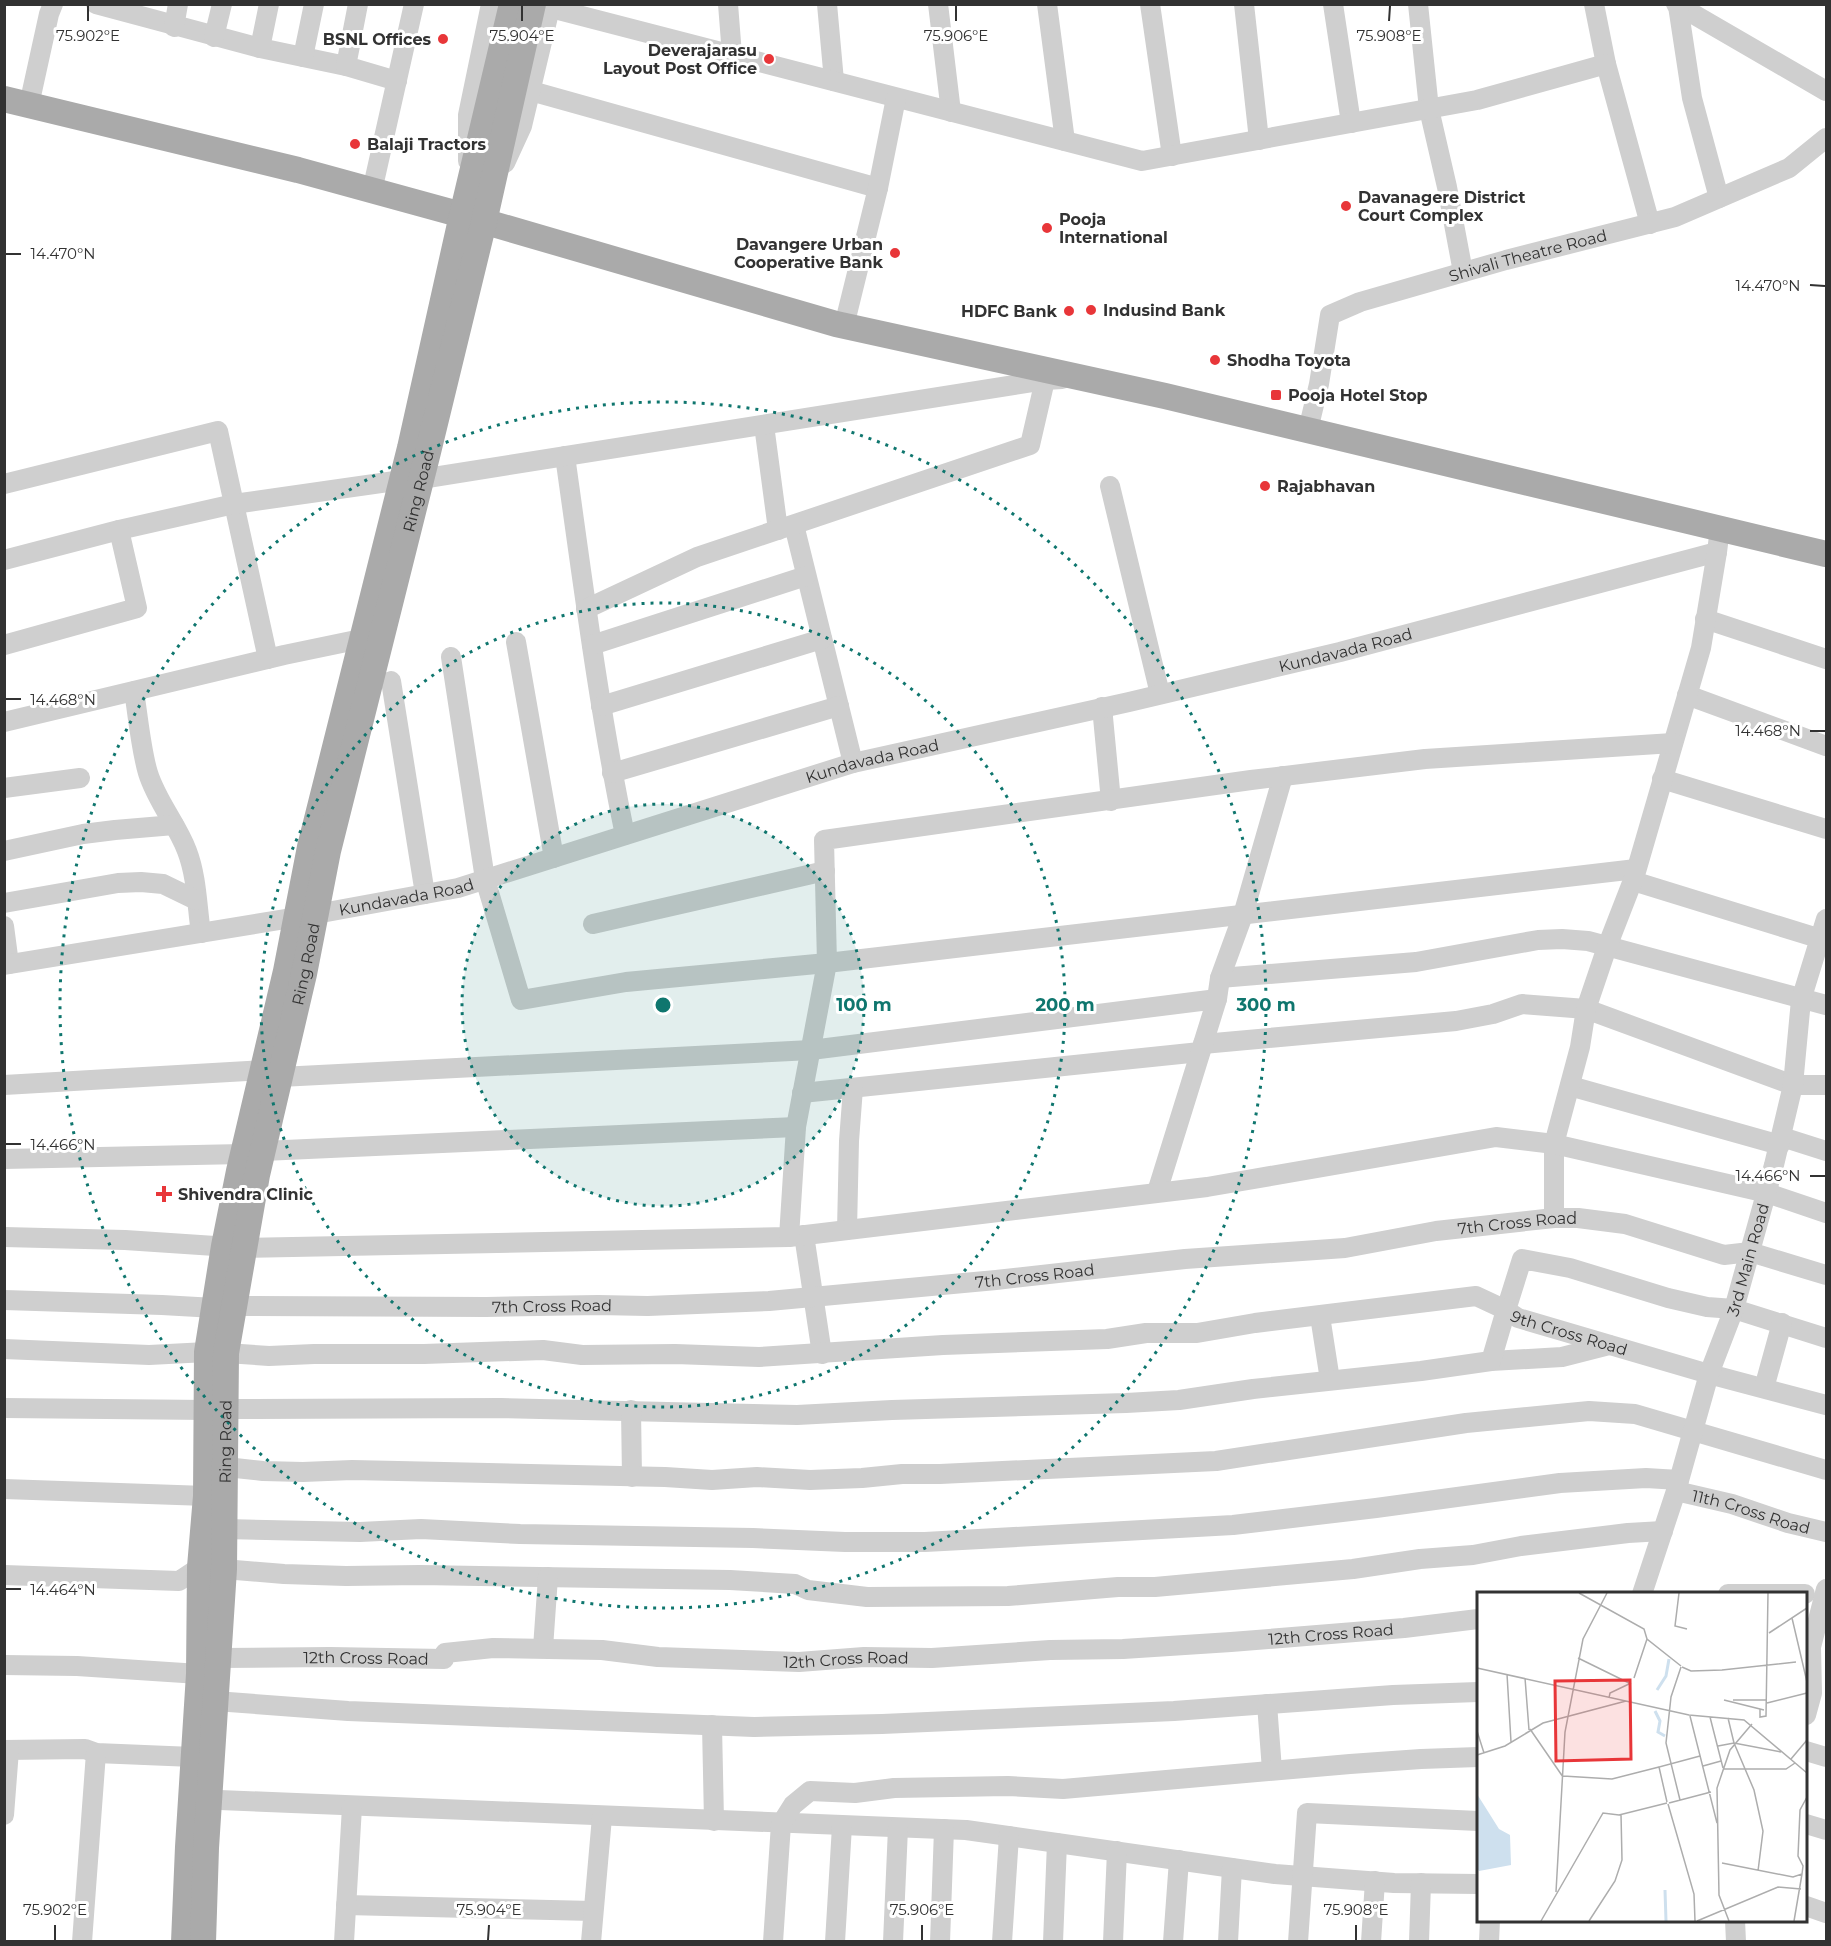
<svg xmlns="http://www.w3.org/2000/svg" width="1831" height="1946" viewBox="0 0 1831 1946" font-family="Montserrat,sans-serif">
<style>
.lines{fill:none;stroke-linecap:round;stroke-linejoin:round}
.minor{stroke:#cfcfcf;stroke-width:20}
.major{stroke:#aaa;stroke-width:26}
.ticks{fill:none;stroke:#323232;stroke-width:2}
.ring{fill:none;stroke:#0f766e;stroke-width:3;stroke-dasharray:3 6}
.poi-dot{fill:#e83639;stroke:#fff;stroke-width:2}
.labels{text-anchor:middle;stroke-width:6;stroke-linejoin:round;paint-order:stroke}
.poi-label{font-size:16px;font-weight:bold;fill:#323232;stroke:#fff;text-anchor:start}
.street-label{font-size:16px;fill:#323232;stroke:#fff}
.inset-river{fill:none;stroke:#cee0ee;stroke-width:3}
.inset-road{fill:none;stroke:#adadad;stroke-width:1.5}
.view{fill:#e83639;fill-opacity:0.15;stroke:#e83639;stroke-width:3}
.inset-edge{fill:none;stroke:#323232;stroke-width:3}
.ticks-label{font-size:15px;text-anchor:middle;fill:#323232;stroke:#fff;stroke-width:6;stroke-linejoin:round;paint-order:stroke}
.centre{fill:#0f766e;stroke:#fff;stroke-width:3}
.ring-label{font-size:18px;text-anchor:middle;font-weight:bold;fill:#0f766e;stroke:#fff;stroke-width:6;stroke-linejoin:round;paint-order:stroke}
</style>
<rect width="100%" height="100%" fill="#fff"/>
<g class="lines">
<g class="minor">
<path d="M 96,4 L 260,48 L 346,66"/>
<path d="M 358,4 L 346,66 L 397,81"/>
<path d="M 728,4 L 732,55"/>
<path d="M 827,4 L 834,81"/>
<path d="M 938,4 L 951,112"/>
<path d="M 1047,4 L 1065,141"/>
<path d="M 1150,4 L 1172,156"/>
<path d="M 1244,4 L 1259,140"/>
<path d="M 1333,4 L 1351,123"/>
<path d="M 1418,4 L 1429,109 L 1447,187 L 1463,272"/>
<path d="M 1594,4 L 1606,64"/>
<path d="M 1676,4 L 1826,91"/>
<path d="M 1678,6 L 1692,98 L 1719,198"/>
<path d="M 551,8 L 1142,161 L 1477,100 L 1606,64 L 1650,224"/>
<path d="M 174,27 L 178,4"/>
<path d="M 214,37 L 222,4"/>
<path d="M 260,48 L 269,4"/>
<path d="M 303,57 L 314,4"/>
<path d="M 531,91 L 878,188"/>
<path d="M 29,105 L 49,14 L 53,4"/>
<path d="M 468,161 L 468,115 L 491,4"/>
<path d="M 505,163 L 522,126 L 551,4"/>
<path d="M 372,191 L 414,4"/>
<path d="M 844,326 L 878,188 L 896,98"/>
<path d="M 764,425 L 778,530"/>
<path id="s1" d="M 1308,430 L 1319,384 L 1330,315 L 1360,302 L 1506,260 L 1675,217 L 1789,168 L 1826,138"/>
<path d="M 565,456 C 583,583 599,710 625,835"/>
<path d="M 421,479 L 1045,380 L 1062,379"/>
<path d="M 4,484 L 218,431 L 268,659"/>
<path d="M 1110,486 L 1160,694"/>
<path d="M 794,525 L 853,763"/>
<path d="M 4,560 L 119,530 L 234,504 L 402,480"/>
<path d="M 586,609 L 697,557 L 1030,445 L 1045,380"/>
<path d="M 1705,619 L 1826,659"/>
<path d="M 516,642 L 554,858"/>
<path d="M 4,645 L 137,608 L 119,530"/>
<path d="M 592,645 L 806,576"/>
<path d="M 451,657 L 485,879 L 521,1000 L 626,982 L 827,963 L 1636,869"/>
<path d="M 391,681 L 425,894"/>
<path d="M 134,691 C 138,716 141,750 148,773 C 157,802 177,824 187,851 C 197,877 197,907 201,933"/>
<path d="M 1687,695 L 1826,746"/>
<path d="M 601,706 L 822,639"/>
<path d="M 1102,707 L 1111,801"/>
<path d="M 4,722 L 284,655 L 361,639"/>
<path d="M 612,773 L 839,706"/>
<path d="M 1662,779 L 1826,829"/>
<path d="M 4,788 L 80,778"/>
<path d="M 4,851 L 83,834 L 115,830 L 174,825"/>
<path d="M 1633,881 L 1821,939"/>
<path d="M 4,903 L 118,883 L 141,882 L 163,884 L 196,900"/>
<path d="M 593,924 L 825,871"/>
<path d="M 4,926 L 9,964"/>
<path id="s2" d="M 4,965 L 316,914 L 458,888 L 853,763 L 1129,702 L 1340,652 L 1717,552 L 1720,528"/>
<path d="M 1220,978 L 1416,962 L 1538,940 L 1562,939 L 1588,941 L 1826,1005"/>
<path d="M 1203,1044 L 1456,1021 L 1493,1014 L 1522,1004 L 1586,1009 L 1793,1085 L 1826,1085"/>
<path d="M 280,1077 L 811,1050 L 1217,999"/>
<path d="M 4,1085 L 263,1070"/>
<path d="M 1570,1086 L 1780,1145"/>
<path d="M 802,1093 L 1200,1052"/>
<path d="M 1782,1137 L 1826,1151"/>
<path d="M 263,1151 L 796,1127"/>
<path d="M 4,1159 L 243,1154"/>
<path d="M 1157,1192 L 1217,999 L 1220,978 L 1243,915 L 1283,776"/>
<path d="M 1554,1218 L 1554,1144 L 1580,1047 L 1586,1009 L 1607,947 L 1635,875 L 1701,648 L 1717,552"/>
<path d="M 847,1230 L 849,1141 L 853,1088"/>
<path d="M 804,1235 L 822,1354"/>
<path d="M 4,1237 L 125,1240 L 245,1248 L 789,1237 L 1207,1187 L 1496,1137 L 1554,1144 L 1767,1193 L 1826,1213"/>
<path d="M 789,1237 L 796,1127 L 827,963 L 824,840 L 1251,780 L 1425,759 L 1673,743"/>
<path d="M 4,1300 L 162,1305 L 215,1308"/>
<path id="s3" d="M 234,1306 L 486,1307 L 598,1305 L 648,1306 L 769,1301 L 996,1280 L 1185,1259 L 1345,1248 L 1436,1231 L 1554,1218 L 1578,1218 L 1625,1224 L 1724,1255 L 1750,1252 L 1826,1275"/>
<path d="M 1320,1316 L 1330,1380"/>
<path id="s4" d="M 1826,1338 L 1734,1309 L 1707,1307 L 1668,1298 L 1570,1268 L 1522,1259 L 1506,1310 L 1518,1318 L 1709,1374 L 1826,1405"/>
<path d="M 4,1349 L 149,1355 L 207,1352"/>
<path d="M 1491,1361 L 1562,1357 L 1609,1345"/>
<path d="M 1764,1388 L 1782,1323"/>
<path d="M 4,1408 L 208,1410"/>
<path d="M 226,1409 L 501,1408 L 797,1415 L 892,1410 L 1126,1403 L 1179,1400 L 1253,1389 L 1421,1371 L 1491,1361 L 1506,1310 L 1476,1296 L 1255,1323 L 1197,1333 L 1146,1333 L 1107,1339 L 943,1345 L 759,1357 L 675,1354 L 582,1355 L 543,1350 L 424,1354 L 314,1354 L 269,1356 L 226,1353"/>
<path d="M 631,1410 L 632,1477"/>
<path d="M 226,1467 L 263,1471 L 303,1472 L 352,1470 L 444,1472 L 665,1477 L 712,1480 L 757,1477 L 810,1480 L 862,1478 L 902,1474 L 940,1474 L 1216,1461 L 1466,1423 L 1589,1411 L 1635,1414 L 1826,1470"/>
<path d="M 4,1489 L 206,1496"/>
<path id="s5" d="M 1676,1491 L 1732,1504 L 1788,1523 L 1826,1532"/>
<path d="M 225,1529 L 360,1532 L 421,1529 L 520,1534 L 753,1538 L 845,1542 L 925,1542 L 1233,1525 L 1376,1508 L 1560,1483 L 1646,1478 L 1679,1480"/>
<path d="M 4,1575 L 179,1581 L 200,1567 L 284,1574 L 346,1576 L 420,1575 L 730,1580 L 795,1584 L 808,1590 L 867,1597 L 1008,1596 L 1118,1587 L 1155,1587 L 1353,1569 L 1420,1559 L 1473,1555 L 1521,1546 L 1628,1533 L 1663,1531"/>
<path id="s6" d="M 1642,1594 L 1676,1491 L 1709,1374 L 1734,1309 L 1774,1165 L 1793,1085 L 1801,1000 L 1826,919"/>
<path d="M 1728,1594 L 1805,1594"/>
<path d="M 543,1648 L 548,1577"/>
<path id="s7" d="M 218,1658 L 330,1657 L 444,1659 L 445,1653 L 493,1648 L 602,1650 L 658,1657 L 799,1662 L 864,1657 L 932,1658 L 1050,1650 L 1123,1649 L 1231,1642 L 1404,1628 L 1478,1619"/>
<path d="M 4,1665 L 77,1666 L 199,1674"/>
<path d="M 215,1701 L 348,1711 L 754,1727 L 882,1724 L 1174,1711 L 1393,1695 L 1478,1692"/>
<path d="M 1267,1704 L 1272,1770"/>
<path d="M 1806,1715 L 1812,1693 L 1811,1647 L 1826,1589"/>
<path d="M 712,1725 L 714,1821"/>
<path d="M 4,1750 L 85,1749 L 96,1753 L 193,1757"/>
<path d="M 1806,1751 L 1826,1757"/>
<path d="M 195,1799 L 966,1830 L 1275,1874 L 1394,1883 L 1478,1884"/>
<path d="M 4,1815 L 9,1750"/>
<path d="M 1806,1824 L 1826,1830"/>
<path d="M 346,1905 L 593,1911"/>
<path d="M 1806,1906 L 1826,1913"/>
<path d="M 1735,1920 L 1736,1942"/>
<path d="M 82,1942 L 96,1753"/>
<path d="M 344,1942 L 352,1807"/>
<path d="M 591,1942 L 602,1817"/>
<path d="M 773,1942 L 781,1824 L 793,1805 L 810,1791 L 855,1793 L 894,1788 L 1008,1786 L 1063,1789 L 1350,1764 L 1421,1759 L 1478,1757"/>
<path d="M 835,1942 L 842,1826"/>
<path d="M 893,1942 L 898,1828"/>
<path d="M 940,1942 L 944,1829"/>
<path d="M 1002,1942 L 1009,1836"/>
<path d="M 1053,1942 L 1057,1843"/>
<path d="M 1113,1942 L 1117,1851"/>
<path d="M 1173,1942 L 1179,1860"/>
<path d="M 1228,1942 L 1232,1868"/>
<path d="M 1298,1942 L 1307,1813 L 1478,1821"/>
<path d="M 1371,1942 L 1375,1881"/>
<path d="M 1419,1942 L 1421,1883"/>
<path d="M 1489,1942 L 1490,1920"/>
</g>
<g class="major">
<path d="M 4,99 L 298,170 L 462,215 L 836,324 L 1165,396 L 1826,554"/>
<path d="M 184,1942 L 188,1847 L 199,1674 L 200,1567 L 206,1496 L 207,1352 L 224,1246 L 239,1171 L 286,971 L 310,847 L 410,448 L 462,215 L 512,4"/>
<path id="s8" d="M 203,1942 L 206,1848 L 224,1569 L 226,1353 L 257,1175 L 304,974 L 328,851 L 428,452 L 484,222 L 533,4"/>
</g>
</g>
<path class="ticks" d="M 88,21 L 88,6M 522,21 L 522,6M 956,21 L 956,6M 1389,21 L 1390,6M 6,254 L 21,254M 1810,285 L 1825,286M 6,699 L 21,699M 1810,731 L 1825,731M 6,1144 L 21,1144M 1810,1176 L 1825,1176M 6,1589 L 21,1589M 55,1940 L 55,1925M 488,1940 L 489,1925M 922,1940 L 922,1925M 1356,1940 L 1356,1925"/>
<circle cx="663" cy="1005" r="201" fill="#0f766e" fill-opacity=".12"/>
<g class="ring">
<circle cx="663" cy="1005" r="201"/>
<circle cx="663" cy="1005" r="402"/>
<circle cx="663" cy="1005" r="603"/>
</g>
<g class="poi-dot">
<circle cx="443" cy="39" r="6"/>
<circle cx="769" cy="59" r="6"/>
<circle cx="355" cy="144" r="6"/>
<circle cx="1346" cy="206" r="6"/>
<circle cx="1047" cy="228" r="6"/>
<circle cx="895" cy="253" r="6"/>
<circle cx="1091" cy="310" r="6"/>
<circle cx="1069" cy="311" r="6"/>
<circle cx="1215" cy="360" r="6"/>
<rect x="1270" y="389" width="12" height="12" rx="3"/>
<circle cx="1265" cy="486" r="6"/>
<path d="M161 1185h6v6h6v6h-6v6h-6v-6h-6v-6h6z"/>
</g>
<g class="labels">
<g class="poi-label">
<text x="431" y="45" text-anchor="end">BSNL Offices</text>
<text x="757" y="56" text-anchor="end">Deverajarasu<tspan x="757" dy="18">Layout Post Office</tspan></text>
<text x="367" y="150">Balaji Tractors</text>
<text x="1358" y="203">Davanagere District<tspan x="1358" dy="18">Court Complex</tspan></text>
<text x="1059" y="225">Pooja<tspan x="1059" dy="18">International</tspan></text>
<text x="883" y="250" text-anchor="end">Davangere Urban<tspan x="883" dy="18">Cooperative Bank</tspan></text>
<text x="1103" y="316">Indusind Bank</text>
<text x="1057" y="317" text-anchor="end">HDFC Bank</text>
<text x="1227" y="366">Shodha Toyota</text>
<text x="1288" y="401">Pooja Hotel Stop</text>
<text x="1277" y="492">Rajabhavan</text>
<text x="178" y="1200">Shivendra Clinic</text>
</g>
<g class="street-label">
<text dy="6" stroke="none"><textPath href="#s1" startOffset="324">Shivali Theatre Road</textPath></text>
<text dy="6" stroke="none"><textPath href="#s8" startOffset="1473">Ring Road</textPath></text>
<text dy="6" stroke="none"><textPath href="#s2" startOffset="1380">Kundavada Road</textPath></text>
<text dy="6" stroke="none"><textPath href="#s2" startOffset="894">Kundavada Road</textPath></text>
<text dy="6" stroke="none"><textPath href="#s2" startOffset="408">Kundavada Road</textPath></text>
<text dy="6" stroke="none"><textPath href="#s8" startOffset="987">Ring Road</textPath></text>
<text dy="6" stroke="none"><textPath href="#s3" startOffset="1288">7th Cross Road</textPath></text>
<text dy="6" stroke="none"><textPath href="#s6" startOffset="351">3rd Main Road</textPath></text>
<text dy="6" stroke="none"><textPath href="#s3" startOffset="802">7th Cross Road</textPath></text>
<text dy="6" stroke="none"><textPath href="#s3" startOffset="318">7th Cross Road</textPath></text>
<text dy="6" stroke="none"><textPath href="#s4" startOffset="436">9th Cross Road</textPath></text>
<text dy="6" stroke="none"><textPath href="#s8" startOffset="501">Ring Road</textPath></text>
<text dy="6" stroke="none"><textPath href="#s5" startOffset="78">11th Cross Road</textPath></text>
<text dy="6" stroke="none"><textPath href="#s7" startOffset="1120">12th Cross Road</textPath></text>
<text dy="6" stroke="none"><textPath href="#s7" startOffset="148">12th Cross Road</textPath></text>
<text dy="6" stroke="none"><textPath href="#s7" startOffset="634">12th Cross Road</textPath></text>
</g>
</g>
<g transform="translate(1477 1592)">
<rect width="330" height="330" fill="#fff"/>
<path d="M 0,202 L 22,237 L 33,243 L 34,273 L 2,279 L 0,276 Z" fill="#cee0ee"/>
<path class="inset-river" d="M 180,98 L 189,84 L 192,67M 178,119 L 183,129 L 181,140 L 188,144M 188,298 L 189,329"/>
<path class="inset-road" d="M 102,1 L 167,37 L 170,47 L 204,74M 202,1 L 198,34 L 210,37M 315,26 L 330,90M 292,41 L 330,16M 101,66 L 154,92M 205,75 L 214,79 L 245,78 L 319,70M 0,76 L 212,123 L 267,128 L 330,181M 30,82 L 34,150M 48,86 L 52,138M 157,86 L 170,47M 132,106 L 133,101 L 154,91M 247,108 L 287,118M 256,108 L 290,108M 290,111 L 330,101M 283,117 L 283,125 L 289,124 L 291,1M 213,124 L 240,231M 233,125 L 246,176M 251,126 L 257,151M 53,137 L 86,185M 0,139 L 7,161M 257,151 L 277,198 L 286,239 L 281,279M 241,154 L 257,151 L 304,160M 0,163 L 28,154 L 66,131 L 149,109M 314,167 L 330,148M 226,174 L 244,169M 247,177 L 309,177 L 318,171M 86,184 L 135,187 L 182,175M 203,208 L 189,151 L 194,105 L 204,75M 190,210 L 182,175 L 223,164M 192,211 L 234,200M 191,212 L 217,302 L 218,329M 245,271 L 316,285 L 325,282 L 326,274 L 321,264 L 323,218 L 330,205M 79,300 L 88,140 L 106,47 L 130,1M 64,329 L 126,221 L 142,223 L 190,211M 112,329 L 138,289 L 145,268 L 144,222M 220,329 L 301,295 L 324,297M 252,329 L 242,303 L 240,196 L 253,158 L 275,132M 317,329 L 325,282"/>
<path class="view" d="M 153,88 L 154,167 L 79,169 L 78,89 Z"/>
<rect width="330" height="330" class="inset-edge"/>
</g>
<g class="ticks-label">
<text x="88" y="41">75.902°E</text>
<text x="522" y="41">75.904°E</text>
<text x="956" y="41">75.906°E</text>
<text x="1389" y="41">75.908°E</text>
<text x="63" y="259">14.470°N</text>
<text x="1768" y="291">14.470°N</text>
<text x="63" y="705">14.468°N</text>
<text x="1768" y="736">14.468°N</text>
<text x="63" y="1150">14.466°N</text>
<text x="1768" y="1181">14.466°N</text>
<text x="63" y="1595">14.464°N</text>
<text x="55" y="1915">75.902°E</text>
<text x="489" y="1915">75.904°E</text>
<text x="922" y="1915">75.906°E</text>
<text x="1356" y="1915">75.908°E</text>
</g>
<circle cx="663" cy="1005" r="9" class="centre"/>
<g class="ring-label">
<text x="864" y="1011">100 m</text>
<text x="1065" y="1011">200 m</text>
<text x="1266" y="1011">300 m</text>
</g>
<rect width="1831" height="1946" fill="none" stroke="#323232" stroke-width="12"/>
</svg>
